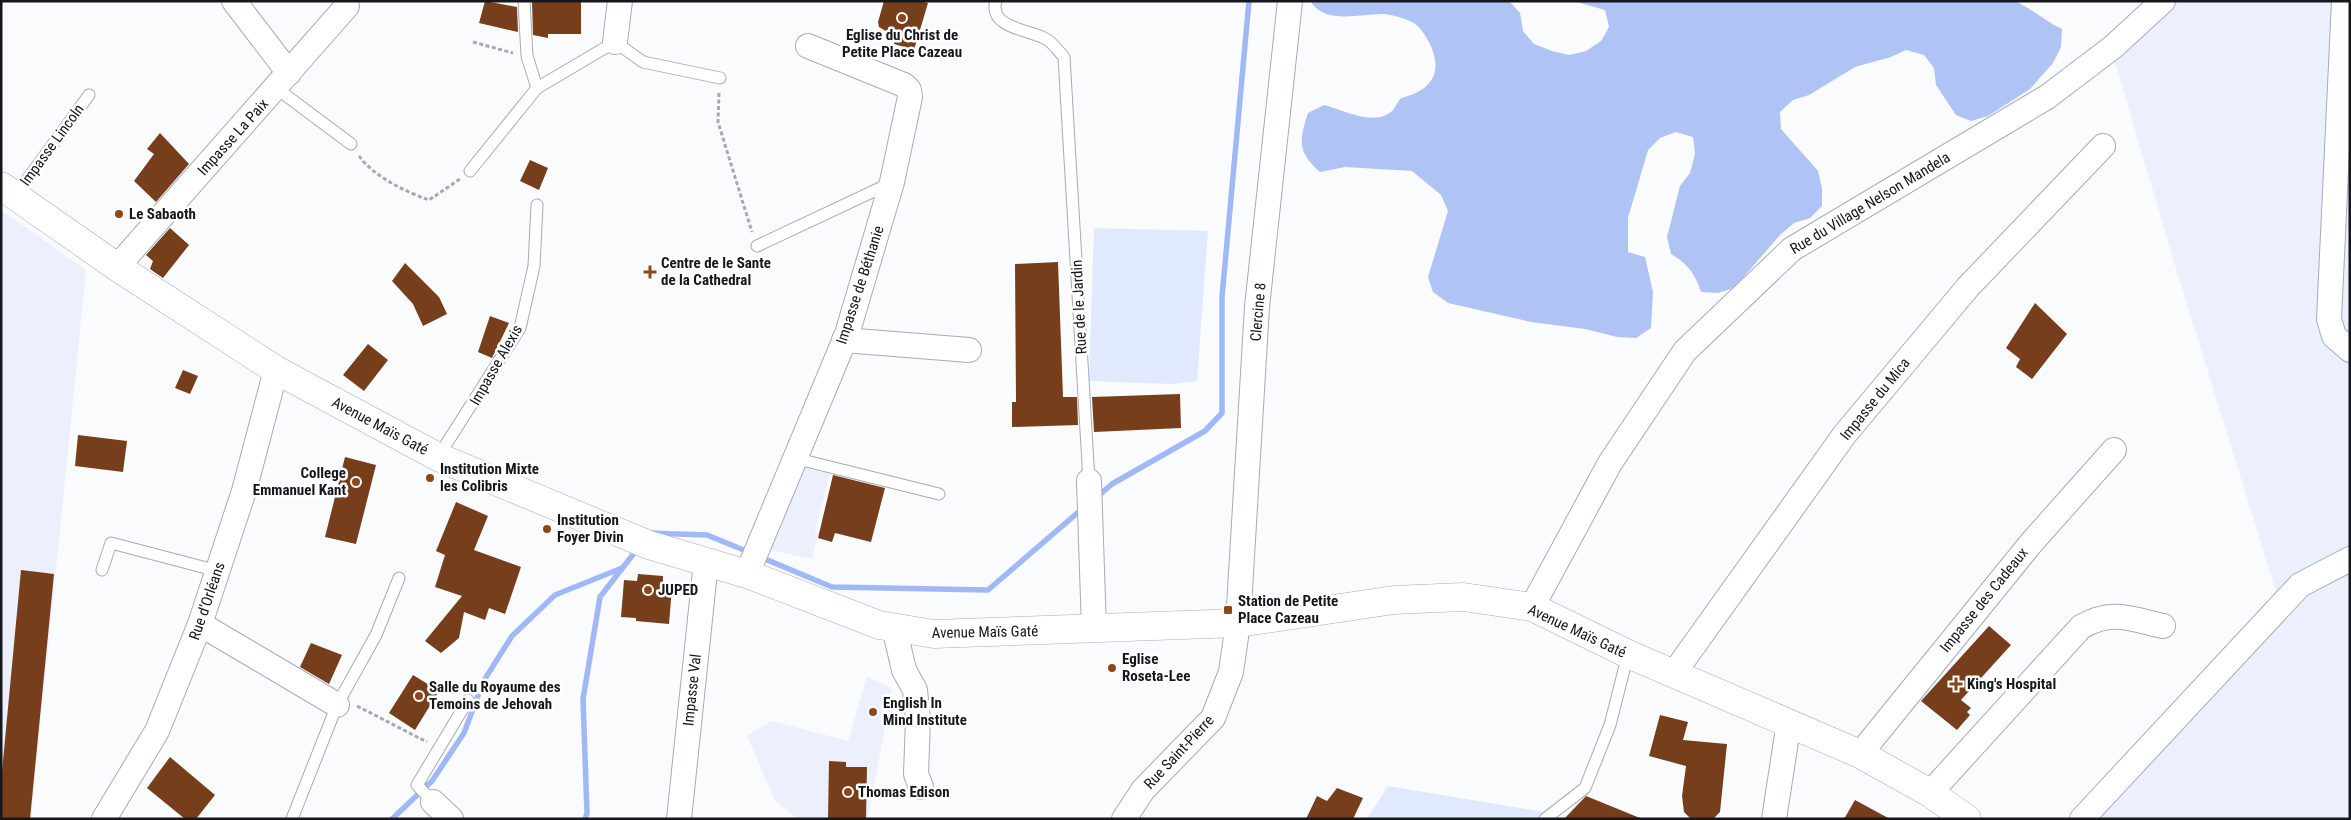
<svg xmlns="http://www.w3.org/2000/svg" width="2351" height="820" viewBox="0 0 2351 820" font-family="'Roboto Condensed',sans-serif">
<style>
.built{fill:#ebf0fc}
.green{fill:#e1e9fe}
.forest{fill:#b0c3f5}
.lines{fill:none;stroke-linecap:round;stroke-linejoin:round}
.stream{stroke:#a1b8f6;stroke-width:5.5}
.building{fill:#763e1a}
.service-casing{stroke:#a6abb7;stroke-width:13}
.minor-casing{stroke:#a6abb7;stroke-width:26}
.tertiary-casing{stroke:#a6abb7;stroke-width:29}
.path{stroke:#a8a9ac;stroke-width:3;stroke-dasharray:4 2.5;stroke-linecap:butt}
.service{stroke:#fff;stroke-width:11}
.minor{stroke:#fff;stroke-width:24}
.tertiary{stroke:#fff;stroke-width:28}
.poi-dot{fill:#8b471a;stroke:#fff;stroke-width:2}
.labels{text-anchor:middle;stroke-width:5;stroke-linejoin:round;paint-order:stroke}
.poi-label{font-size:15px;font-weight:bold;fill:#15171c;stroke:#fff;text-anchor:start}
.street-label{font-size:15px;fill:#15171c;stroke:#fff}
</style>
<rect width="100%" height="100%" fill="#fafbfd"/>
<g class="built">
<path d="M 2179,1 L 2350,1 L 2350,819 L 2076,819 L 2278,598 L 2177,272 L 2115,62 Z"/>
<path d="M 1,210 L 86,270 L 31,819 L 1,819 Z"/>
<path d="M 796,466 L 830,474 L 815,532 L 818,533 L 812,559 L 771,550 L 777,522 L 783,522 Z"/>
<path d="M 867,677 L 892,688 L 868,819 L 798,819 L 775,801 L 747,736 L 772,721 L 848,741 Z"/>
</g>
<g class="green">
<path d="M 1094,228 L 1208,231 L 1197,381 L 1171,384 L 1089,381 Z"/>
<path d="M 1388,786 L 1544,812 L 1537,819 L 1367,819 Z"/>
</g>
<path class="forest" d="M 1310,1 L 1509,1 L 1520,13 L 1523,31 L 1534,44 L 1552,51 L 1569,55 L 1586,51 L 1601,41 L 1609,27 L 1605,10 L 1573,1 L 2015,1 C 2032,9 2045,21 2062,29 L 2061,47 L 2053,63 L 2030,89 L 1988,116 L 1971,121 L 1956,115 L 1936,85 L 1934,68 L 1924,55 L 1906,50 L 1891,57 L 1855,67 L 1809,95 L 1793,100 L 1780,112 L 1781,129 L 1818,171 L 1822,188 L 1822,206 L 1810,218 L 1794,223 L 1780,235 L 1734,288 L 1718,293 L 1701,292 C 1695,274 1688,264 1671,254 L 1667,237 L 1680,186 L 1690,173 L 1695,154 L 1693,137 L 1676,132 L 1660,138 L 1648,150 L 1628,218 L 1628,252 L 1645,257 L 1653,292 L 1651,328 L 1636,338 L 1617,337 L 1585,329 L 1531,322 L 1448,303 L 1433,292 L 1428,277 L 1448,211 L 1441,195 L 1412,171 L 1345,167 L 1320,172 C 1297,152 1299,141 1308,113 L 1324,105 C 1344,110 1374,127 1392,111 C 1395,108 1398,101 1401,98 C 1432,91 1444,72 1429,42 C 1425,35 1419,25 1412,22 C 1403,18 1391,14 1382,14 C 1358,14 1326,25 1310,1 Z"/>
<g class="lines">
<g class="stream">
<path d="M 1097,497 L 1112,484 L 1205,431 L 1222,413 L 1222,297 L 1249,1"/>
<path d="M 649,533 L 707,535 L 751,553"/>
<path d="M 760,557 L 832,587 L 988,590 L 1082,509"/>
<path d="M 392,819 L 432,781 L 464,733 L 483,682 L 512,636 L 555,595 L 622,568"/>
<path d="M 585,819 L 587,813 L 583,699 L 600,597 L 638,548"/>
</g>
</g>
<g class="building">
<path d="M 485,1 L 517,7 L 518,32 L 479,23 Z"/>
<path d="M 532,1 L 581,1 L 581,34 L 548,34 L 548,38 L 533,35 Z"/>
<path d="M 884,1 L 920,1 L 928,3 L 914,50 L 894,44 L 894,36 L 879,27 L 878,22 Z"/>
<path d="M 160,133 L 189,164 L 156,202 L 134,181 L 154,154 L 147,149 Z"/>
<path d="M 530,160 L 548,168 L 539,190 L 520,181 Z"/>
<path d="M 170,228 L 189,245 L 163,278 L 150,269 L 153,261 L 146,255 Z"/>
<path d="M 1058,262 L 1063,397 L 1077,397 L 1078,425 L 1012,427 L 1012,402 L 1016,402 L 1015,264 Z"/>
<path d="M 405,263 L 439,297 L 447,314 L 423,326 L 413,304 L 392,281 Z"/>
<path d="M 2035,303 L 2067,334 L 2032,379 L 2016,367 L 2020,359 L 2006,348 Z"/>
<path d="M 490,316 L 509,323 L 492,358 L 478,352 Z"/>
<path d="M 368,344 L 388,360 L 364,391 L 343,375 Z"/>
<path d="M 183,370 L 198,376 L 190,394 L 175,388 Z"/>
<path d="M 1180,394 L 1181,428 L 1094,432 L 1092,397 Z"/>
<path d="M 78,435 L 127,441 L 123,472 L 75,466 Z"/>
<path d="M 345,457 L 376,465 L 356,544 L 325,537 Z"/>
<path d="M 833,475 L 885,488 L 871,542 L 835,533 L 832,542 L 818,538 Z"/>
<path d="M 456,502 L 488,516 L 474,550 L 521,567 L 505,614 L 489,608 L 485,620 L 464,612 L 459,638 L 441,653 L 425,641 L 462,596 L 435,587 L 445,555 L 436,551 Z"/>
<path d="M 21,570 L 54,574 L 30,819 L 1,819 L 1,782 Z"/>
<path d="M 638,574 L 663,576 L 663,586 L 672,587 L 669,624 L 636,621 L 636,618 L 621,617 L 624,580 L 637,581 Z"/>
<path d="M 1989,626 L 2011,645 L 1961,700 L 1971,708 L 1967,712 L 1970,715 L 1957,730 L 1921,701 Z"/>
<path d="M 311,643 L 342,655 L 329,684 L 300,667 Z"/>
<path d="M 413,675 L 439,691 L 415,730 L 389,713 Z"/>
<path d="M 1660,715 L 1688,722 L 1683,740 L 1727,744 L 1720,812 L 1713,819 L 1691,819 L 1684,812 L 1682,796 L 1686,766 L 1649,756 Z"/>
<path d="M 170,757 L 215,795 L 196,819 L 185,819 L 147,788 Z"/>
<path d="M 829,761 L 846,762 L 846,767 L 867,767 L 866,819 L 828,819 Z"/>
<path d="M 1337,788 L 1363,798 L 1353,819 L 1306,819 L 1317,796 L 1327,801 Z"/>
<path d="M 1586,796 L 1640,818 L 1640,819 L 1564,819 Z"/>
<path d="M 1855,800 L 1890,819 L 1844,819 Z"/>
</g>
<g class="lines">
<defs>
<g id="service">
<path d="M 524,1 L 527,56 L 537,88"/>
<path d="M 996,1 C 988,27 1028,30 1044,38 C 1052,41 1058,51 1064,57 L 1089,481"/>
<path d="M 276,88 L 351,144"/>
<path d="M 470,171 L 537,88 L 615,42 L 643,62 L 720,78"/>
<path d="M 15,196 L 89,95"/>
<path d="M 757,246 L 891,183"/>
<path d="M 438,457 L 520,328 L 534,266 L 537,205"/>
<path d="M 794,458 L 939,494"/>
<path d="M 102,570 L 111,543 L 218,571"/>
<path d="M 433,802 L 417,785 L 468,700"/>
<path d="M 292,819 L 337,705 L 376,635 L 399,578"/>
<path d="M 1545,819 L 1585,788 L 1610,725 L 1628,654"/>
</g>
<g id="minor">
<path d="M 234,1 L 289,73"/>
<path d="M 2344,1 L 2329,319 L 2334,336 L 2350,350"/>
<path d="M 615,42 L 620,1"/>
<path d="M 117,267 L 347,6"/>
<path d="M 844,340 L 969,350"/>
<path d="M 1089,481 L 1094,629"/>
<path d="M 747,574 L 847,334 L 892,182 L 910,97 L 909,90 L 904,85 L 808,46"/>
<path d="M 1532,607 L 1610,463 L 1685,351 L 1792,249 L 2047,97 L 2113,47 L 2163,1"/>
<path d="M 200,624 L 337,705"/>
<path d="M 894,627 L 904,670 L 915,690 L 918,719 L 916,774 L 921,787"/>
<path d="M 1674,673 L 1845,434 L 1968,287 L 2103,146"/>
<path d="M 1860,754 L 2032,542 L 2114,450"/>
<path d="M 1930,793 L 2081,627 C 2112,609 2131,619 2163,626"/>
<path d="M 433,802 L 451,819"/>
<path d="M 104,819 L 157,731 L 200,624 L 244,491 L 276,370"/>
<path d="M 679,819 L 706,562"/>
<path d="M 1124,819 L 1143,790 L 1213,718 L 1231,672 L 1238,623 L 1257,307 L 1290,1"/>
<path d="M 1774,819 L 1789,722"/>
<path d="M 2082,819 L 2300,585 L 2350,559"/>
</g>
<path id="tertiary" d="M 1,186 L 117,267 L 276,370 L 438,457 L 649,545 L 747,574 L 879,625 L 934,634 L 1238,623 L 1394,600 L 1463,597 L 1532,607 L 1628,654 L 1860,754 L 1930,793 L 1967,819"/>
</defs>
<use href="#service" class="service-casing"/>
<use href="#minor" class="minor-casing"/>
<use href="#tertiary" class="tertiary-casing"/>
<g class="path">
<path d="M 473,42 L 513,53"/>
<path d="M 719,93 L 718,122 L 752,232"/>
<path d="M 359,156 C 373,176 406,192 429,200 L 460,179"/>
<path d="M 357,706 L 427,742"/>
</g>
<use href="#service" class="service"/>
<use href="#minor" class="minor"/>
<use href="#tertiary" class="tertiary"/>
</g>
<g class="poi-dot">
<circle cx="902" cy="18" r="5"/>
<circle cx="119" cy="214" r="5"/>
<path d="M647.5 264.5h5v5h5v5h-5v5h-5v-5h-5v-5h5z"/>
<circle cx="430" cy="478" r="5"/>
<circle cx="356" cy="482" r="5"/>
<circle cx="547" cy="529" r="5"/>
<circle cx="648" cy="590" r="5"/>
<rect x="1223" y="605" width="10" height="10" rx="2.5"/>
<circle cx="1112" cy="668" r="5"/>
<path d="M1953.5 676.5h5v5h5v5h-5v5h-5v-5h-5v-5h5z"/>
<circle cx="419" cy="696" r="5"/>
<circle cx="873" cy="712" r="5"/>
<circle cx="848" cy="792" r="5"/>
</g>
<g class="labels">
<g class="poi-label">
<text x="902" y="40" text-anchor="middle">Eglise du Christ de<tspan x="902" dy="17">Petite Place Cazeau</tspan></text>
<text x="129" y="219">Le Sabaoth</text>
<text x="661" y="268">Centre de le Sante<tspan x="661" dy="17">de la Cathedral</tspan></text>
<text x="440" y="474">Institution Mixte<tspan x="440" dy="17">les Colibris</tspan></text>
<text x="346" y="478" text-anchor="end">College<tspan x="346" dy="17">Emmanuel Kant</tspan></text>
<text x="557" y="525">Institution<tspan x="557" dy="17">Foyer Divin</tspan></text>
<text x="658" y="595">JUPED</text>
<text x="1238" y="606">Station de Petite<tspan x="1238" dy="17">Place Cazeau</tspan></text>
<text x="1122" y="664">Eglise<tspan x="1122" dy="17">Roseta-Lee</tspan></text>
<text x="1967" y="689">King's Hospital</text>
<text x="429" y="692">Salle du Royaume des<tspan x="429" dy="17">Temoins de Jehovah</tspan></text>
<text x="883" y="708">English In<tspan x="883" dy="17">Mind Institute</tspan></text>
<text x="858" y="797">Thomas Edison</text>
</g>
<g class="street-label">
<text transform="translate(233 137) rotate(-48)" y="5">Impasse La Paix</text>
<text transform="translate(52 145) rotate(-54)" y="5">Impasse Lincoln</text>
<text transform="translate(1870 203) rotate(-31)" y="5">Rue du Village Nelson Mandela</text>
<text transform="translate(860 285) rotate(-72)" y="5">Impasse de Béthanie</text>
<text transform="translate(1079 307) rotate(-93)" y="5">Rue de le Jardin</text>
<text transform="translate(1258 312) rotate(-85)" y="5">Clercine 8</text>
<text transform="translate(496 365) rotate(-60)" y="5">Impasse Alexis</text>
<text transform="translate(1875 399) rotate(-51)" y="5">Impasse du Mica</text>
<text transform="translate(380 426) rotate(28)" y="5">Avenue Maïs Gaté</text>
<text transform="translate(1984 600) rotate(-51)" y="5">Impasse des Cadeaux</text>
<text transform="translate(207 601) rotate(-71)" y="5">Rue d'Orléans</text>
<text transform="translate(1577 631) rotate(25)" y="5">Avenue Maïs Gaté</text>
<text transform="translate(985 632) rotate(-1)" y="5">Avenue Maïs Gaté</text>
<text transform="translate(692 690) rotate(-84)" y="5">Impasse Val</text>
<text transform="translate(1179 752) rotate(-47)" y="5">Rue Saint-Pierre</text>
</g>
</g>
<rect width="2351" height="820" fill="none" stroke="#15171c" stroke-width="5"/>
</svg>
